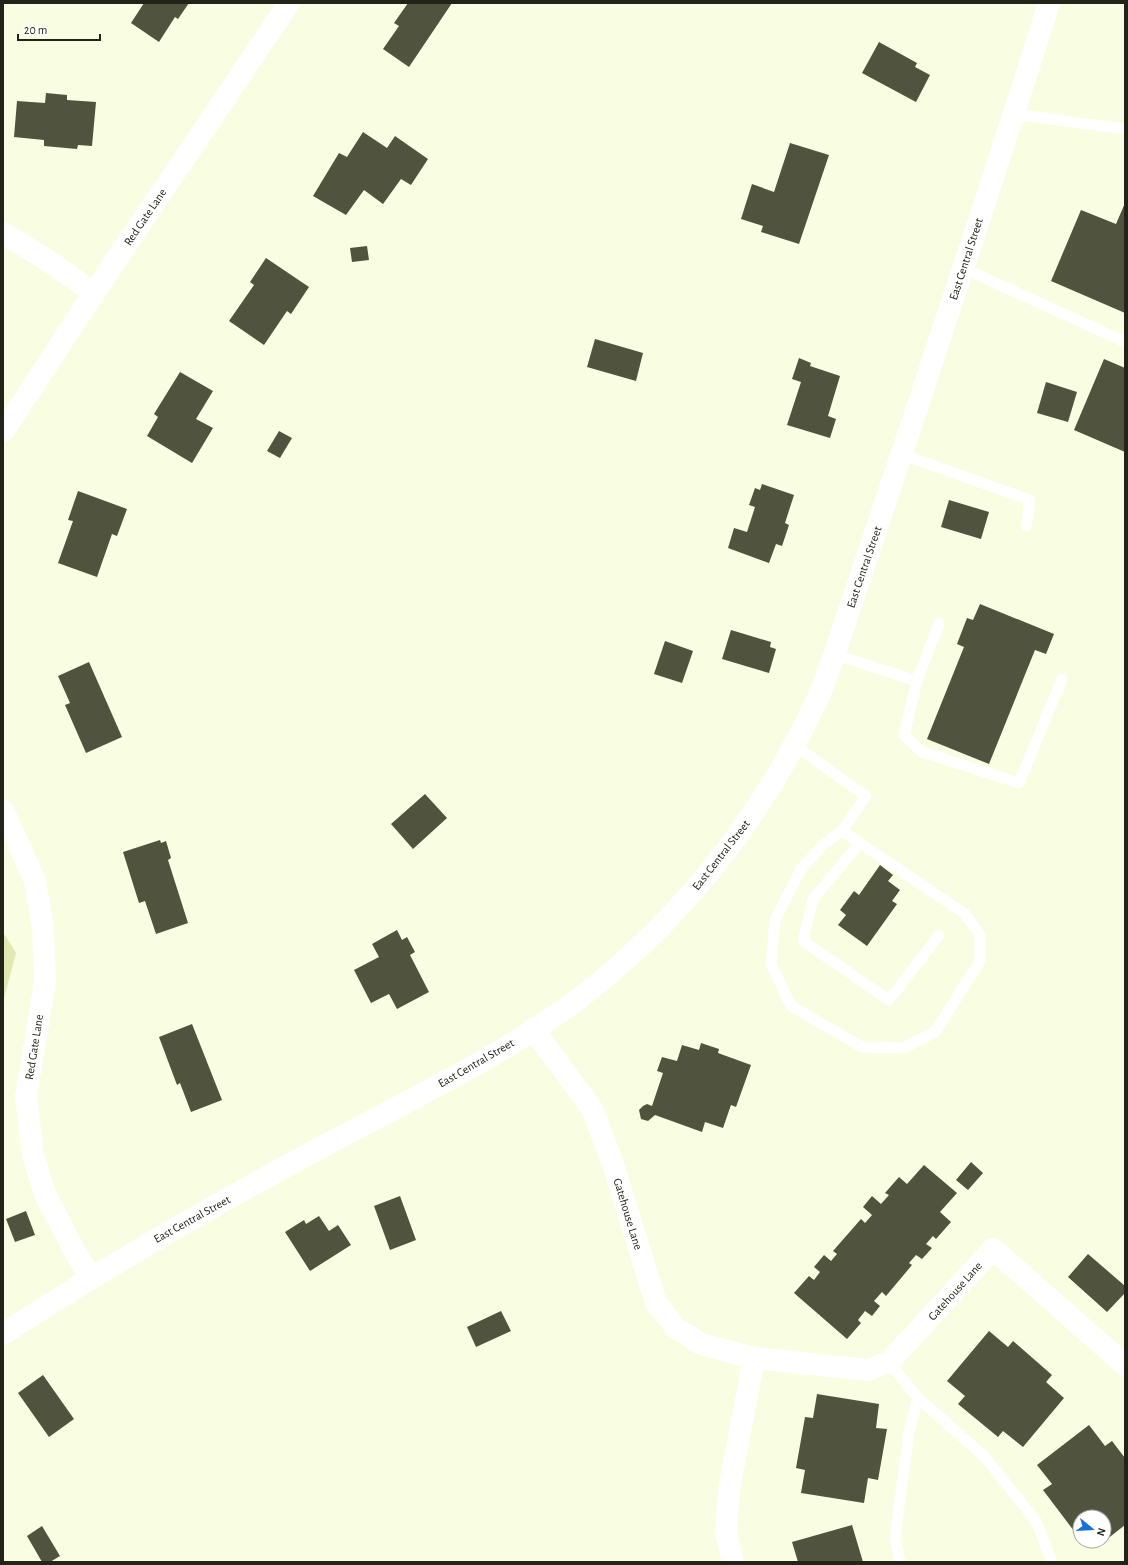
<svg xmlns="http://www.w3.org/2000/svg" width="1128" height="1565" viewBox="0 0 1128 1565" font-family="'Alegreya Sans',sans-serif">
<style>
.green{fill:#e1e8b1}
.building{fill:#50533d}
.lines{fill:none;stroke-linecap:round;stroke-linejoin:round}
.service{stroke:#fff;stroke-width:11}
.minor{stroke:#fff;stroke-width:22}
.secondary{stroke:#fff;stroke-width:22}
.labels{text-anchor:middle;stroke-width:4;stroke-linejoin:round;paint-order:stroke}
.street-label{font-size:12px;fill:#222319;stroke:#fff}
</style>
<rect width="100%" height="100%" fill="#f9fde2"/>
<path class="green" d="M 3,932 L 16,953 L 3,1002 Z"/>
<g class="building">
<path d="M 144,3 L 189,3 L 178,19 L 175,17 L 159,42 L 131,23 Z"/>
<path d="M 408,3 L 452,3 L 409,67 L 383,49 L 399,26 L 394,23 Z"/>
<path d="M 879,42 L 917,63 L 915,67 L 930,75 L 916,102 L 862,73 Z"/>
<path d="M 46,93 L 67,95 L 67,100 L 96,102 L 92,146 L 78,145 L 77,149 L 44,146 L 44,140 L 14,137 L 17,101 L 45,103 Z"/>
<path d="M 363,132 L 387,148 L 395,136 L 428,159 L 411,185 L 401,179 L 383,204 L 364,190 L 346,215 L 313,196 L 339,153 L 347,157 Z"/>
<path d="M 790,143 L 829,155 L 799,244 L 761,232 L 763,226 L 741,219 L 752,184 L 774,192 Z"/>
<path d="M 1125,203 L 1125,313 L 1051,281 L 1081,210 L 1116,224 Z"/>
<path d="M 367,246 L 369,260 L 352,262 L 350,248 Z"/>
<path d="M 266,258 L 309,287 L 291,314 L 287,311 L 264,345 L 229,321 L 254,285 L 250,282 Z"/>
<path d="M 595,339 L 643,353 L 636,381 L 587,367 Z"/>
<path d="M 799,358 L 811,363 L 810,366 L 840,376 L 828,416 L 836,419 L 830,438 L 787,425 L 801,382 L 792,379 Z"/>
<path d="M 1104,359 L 1125,368 L 1125,452 L 1074,430 Z"/>
<path d="M 180,372 L 213,391 L 196,419 L 213,428 L 192,463 L 147,436 L 158,417 L 154,414 Z"/>
<path d="M 1046,382 L 1077,392 L 1068,422 L 1037,413 Z"/>
<path d="M 279,431 L 292,438 L 280,458 L 267,451 Z"/>
<path d="M 762,484 L 794,495 L 785,523 L 789,525 L 782,546 L 776,544 L 769,563 L 728,548 L 734,528 L 747,532 L 755,507 L 749,505 L 755,488 L 760,490 Z"/>
<path d="M 78,491 L 127,509 L 117,536 L 112,534 L 97,577 L 58,563 L 73,521 L 68,520 Z"/>
<path d="M 949,500 L 989,512 L 981,539 L 941,527 Z"/>
<path d="M 980,604 L 1054,634 L 1046,654 L 1035,650 L 989,764 L 927,739 L 964,647 L 957,644 L 967,618 L 973,620 Z"/>
<path d="M 731,630 L 771,642 L 770,647 L 776,649 L 769,673 L 722,659 Z"/>
<path d="M 665,641 L 693,651 L 682,683 L 654,674 Z"/>
<path d="M 89,662 L 122,737 L 86,753 L 65,705 L 70,703 L 58,676 Z"/>
<path d="M 425,794 L 447,818 L 413,849 L 391,824 Z"/>
<path d="M 160,840 L 161,843 L 166,841 L 171,858 L 168,860 L 188,923 L 156,934 L 145,901 L 139,903 L 123,852 Z"/>
<path d="M 880,865 L 893,875 L 888,881 L 900,890 L 892,901 L 897,904 L 867,946 L 838,925 L 846,915 L 840,910 L 854,891 L 859,895 Z"/>
<path d="M 397,930 L 402,940 L 407,937 L 415,952 L 410,955 L 429,992 L 397,1009 L 389,994 L 371,1003 L 354,970 L 379,957 L 372,944 Z"/>
<path d="M 192,1024 L 222,1100 L 191,1112 L 180,1083 L 177,1085 L 159,1037 Z"/>
<path d="M 701,1043 L 719,1049 L 718,1053 L 751,1065 L 736,1107 L 731,1105 L 723,1128 L 705,1122 L 702,1132 L 655,1115 L 648,1121 L 641,1119 L 639,1110 L 643,1106 L 647,1104 L 652,1106 L 663,1073 L 657,1071 L 662,1057 L 677,1061 L 682,1045 L 699,1050 Z"/>
<path d="M 971,1162 L 983,1173 L 968,1190 L 956,1180 Z"/>
<path d="M 924,1165 L 957,1193 L 940,1212 L 951,1222 L 936,1239 L 933,1236 L 926,1244 L 932,1248 L 922,1259 L 916,1255 L 909,1263 L 912,1265 L 886,1296 L 882,1292 L 874,1301 L 880,1306 L 872,1316 L 865,1311 L 858,1320 L 861,1323 L 847,1339 L 794,1293 L 809,1276 L 814,1280 L 820,1272 L 814,1267 L 824,1255 L 831,1261 L 837,1254 L 833,1251 L 861,1219 L 865,1223 L 872,1215 L 863,1207 L 872,1196 L 881,1204 L 889,1195 L 885,1193 L 899,1177 L 907,1184 Z"/>
<path d="M 400,1196 L 416,1240 L 390,1250 L 374,1206 Z"/>
<path d="M 26,1211 L 35,1235 L 15,1242 L 6,1219 Z"/>
<path d="M 319,1216 L 329,1231 L 338,1225 L 351,1245 L 310,1271 L 285,1232 L 304,1220 L 306,1224 Z"/>
<path d="M 1088,1254 L 1125,1286 L 1125,1293 L 1107,1312 L 1068,1277 Z"/>
<path d="M 501,1311 L 511,1331 L 476,1347 L 467,1327 Z"/>
<path d="M 989,1331 L 1008,1347 L 1013,1341 L 1052,1375 L 1046,1382 L 1064,1398 L 1023,1447 L 1003,1431 L 998,1437 L 958,1404 L 965,1396 L 947,1381 Z"/>
<path d="M 43,1375 L 74,1419 L 49,1437 L 18,1393 Z"/>
<path d="M 817,1394 L 879,1404 L 876,1428 L 887,1429 L 878,1480 L 868,1478 L 864,1503 L 801,1493 L 805,1470 L 796,1468 L 805,1417 L 813,1418 Z"/>
<path d="M 1089,1425 L 1105,1446 L 1112,1441 L 1125,1458 L 1125,1525 L 1097,1547 L 1092,1541 L 1104,1541 L 1104,1517 L 1080,1517 L 1080,1527 L 1074,1531 L 1043,1490 L 1052,1484 L 1037,1465 Z"/>
<path d="M 852,1525 L 863,1562 L 798,1562 L 792,1542 Z"/>
<path d="M 42,1526 L 60,1556 L 50,1562 L 42,1562 L 27,1536 Z"/>
</g>
<g class="lines">
<g class="service">
<path d="M 1013,114 L 1125,129"/>
<path d="M 963,268 L 1125,342"/>
<path d="M 901,454 L 1030,500 L 1026,526"/>
<path d="M 833,654 L 917,681 L 939,623"/>
<path d="M 917,681 L 904,735 L 922,752 L 1019,783 L 1062,679"/>
<path d="M 794,745 L 866,796 L 842,831 L 823,845 L 801,869 L 775,920 L 771,964 L 791,1006 L 862,1047 L 903,1048 L 935,1032 L 980,961 L 980,935 L 965,914 L 842,831"/>
<path d="M 860,843 L 813,899 L 803,941 L 889,1000 L 939,935"/>
<path d="M 889,1362 L 918,1398 L 984,1456 L 1036,1521 L 1052,1562"/>
<path d="M 900,1562 L 895,1538 L 909,1432 L 918,1398"/>
</g>
<g class="minor">
<path d="M 3,233 L 47,260 L 94,293"/>
<path d="M 3,432 L 94,293 L 289,3"/>
<path d="M 3,810 L 35,881 L 43,927 L 45,982 L 26,1096 L 33,1155 L 45,1194 L 75,1252 L 91,1277"/>
<path d="M 533,1029 L 592,1109 L 612,1161 L 656,1303 L 676,1328 L 701,1344 L 754,1358 L 868,1370 L 889,1362 L 993,1249 L 1125,1365"/>
<path d="M 733,1562 L 726,1532 L 729,1490 L 754,1358"/>
</g>
<path class="secondary" d="M 3,1334 C 106,1267 212,1206 320,1148 C 412,1098 509,1054 591,989 C 688,912 764,813 816,702 C 829,675 837,645 847,617 C 872,544 896,470 921,396 C 964,265 1008,135 1049,3"/>
</g>
<g class="labels">
<g class="street-label">
<text transform="translate(145 217) rotate(-56)" y="4">Red Gate Lane</text>
<text transform="translate(966 259) rotate(-72)" y="4">East Central Street</text>
<text transform="translate(864 567) rotate(-71)" y="4">East Central Street</text>
<text transform="translate(721 855) rotate(-52)" y="4">East Central Street</text>
<text transform="translate(34 1047) rotate(-81)" y="4">Red Gate Lane</text>
<text transform="translate(476 1063) rotate(-30)" y="4">East Central Street</text>
<text transform="translate(628 1214) rotate(73)" y="4">Gatehouse Lane</text>
<text transform="translate(192 1219) rotate(-29)" y="4">East Central Street</text>
<text transform="translate(955 1291) rotate(-48)" y="4">Gatehouse Lane</text>
</g>
</g>
<rect width="1128" height="1565" fill="none" stroke="#222319" stroke-width="8"/>
<g transform="translate(1092 1529) rotate(108)"><circle r="19" fill="#ffffff" stroke="#a7a7a3"/>
<path d="M0-3L7 15L0 10L-7 15Z" fill="#1770da"/>
<text y="-6" font-size="11" font-weight="bold" text-anchor="middle" fill="#222319">N</text>
</g>
<path d="M18 34v6h82v-6" fill="none" stroke="#222319" stroke-width="2"/>
<text x="24" y="34" font-size="12" fill="#222319" stroke="#ffffff" stroke-width="3" paint-order="stroke">20 m</text>
</svg>
